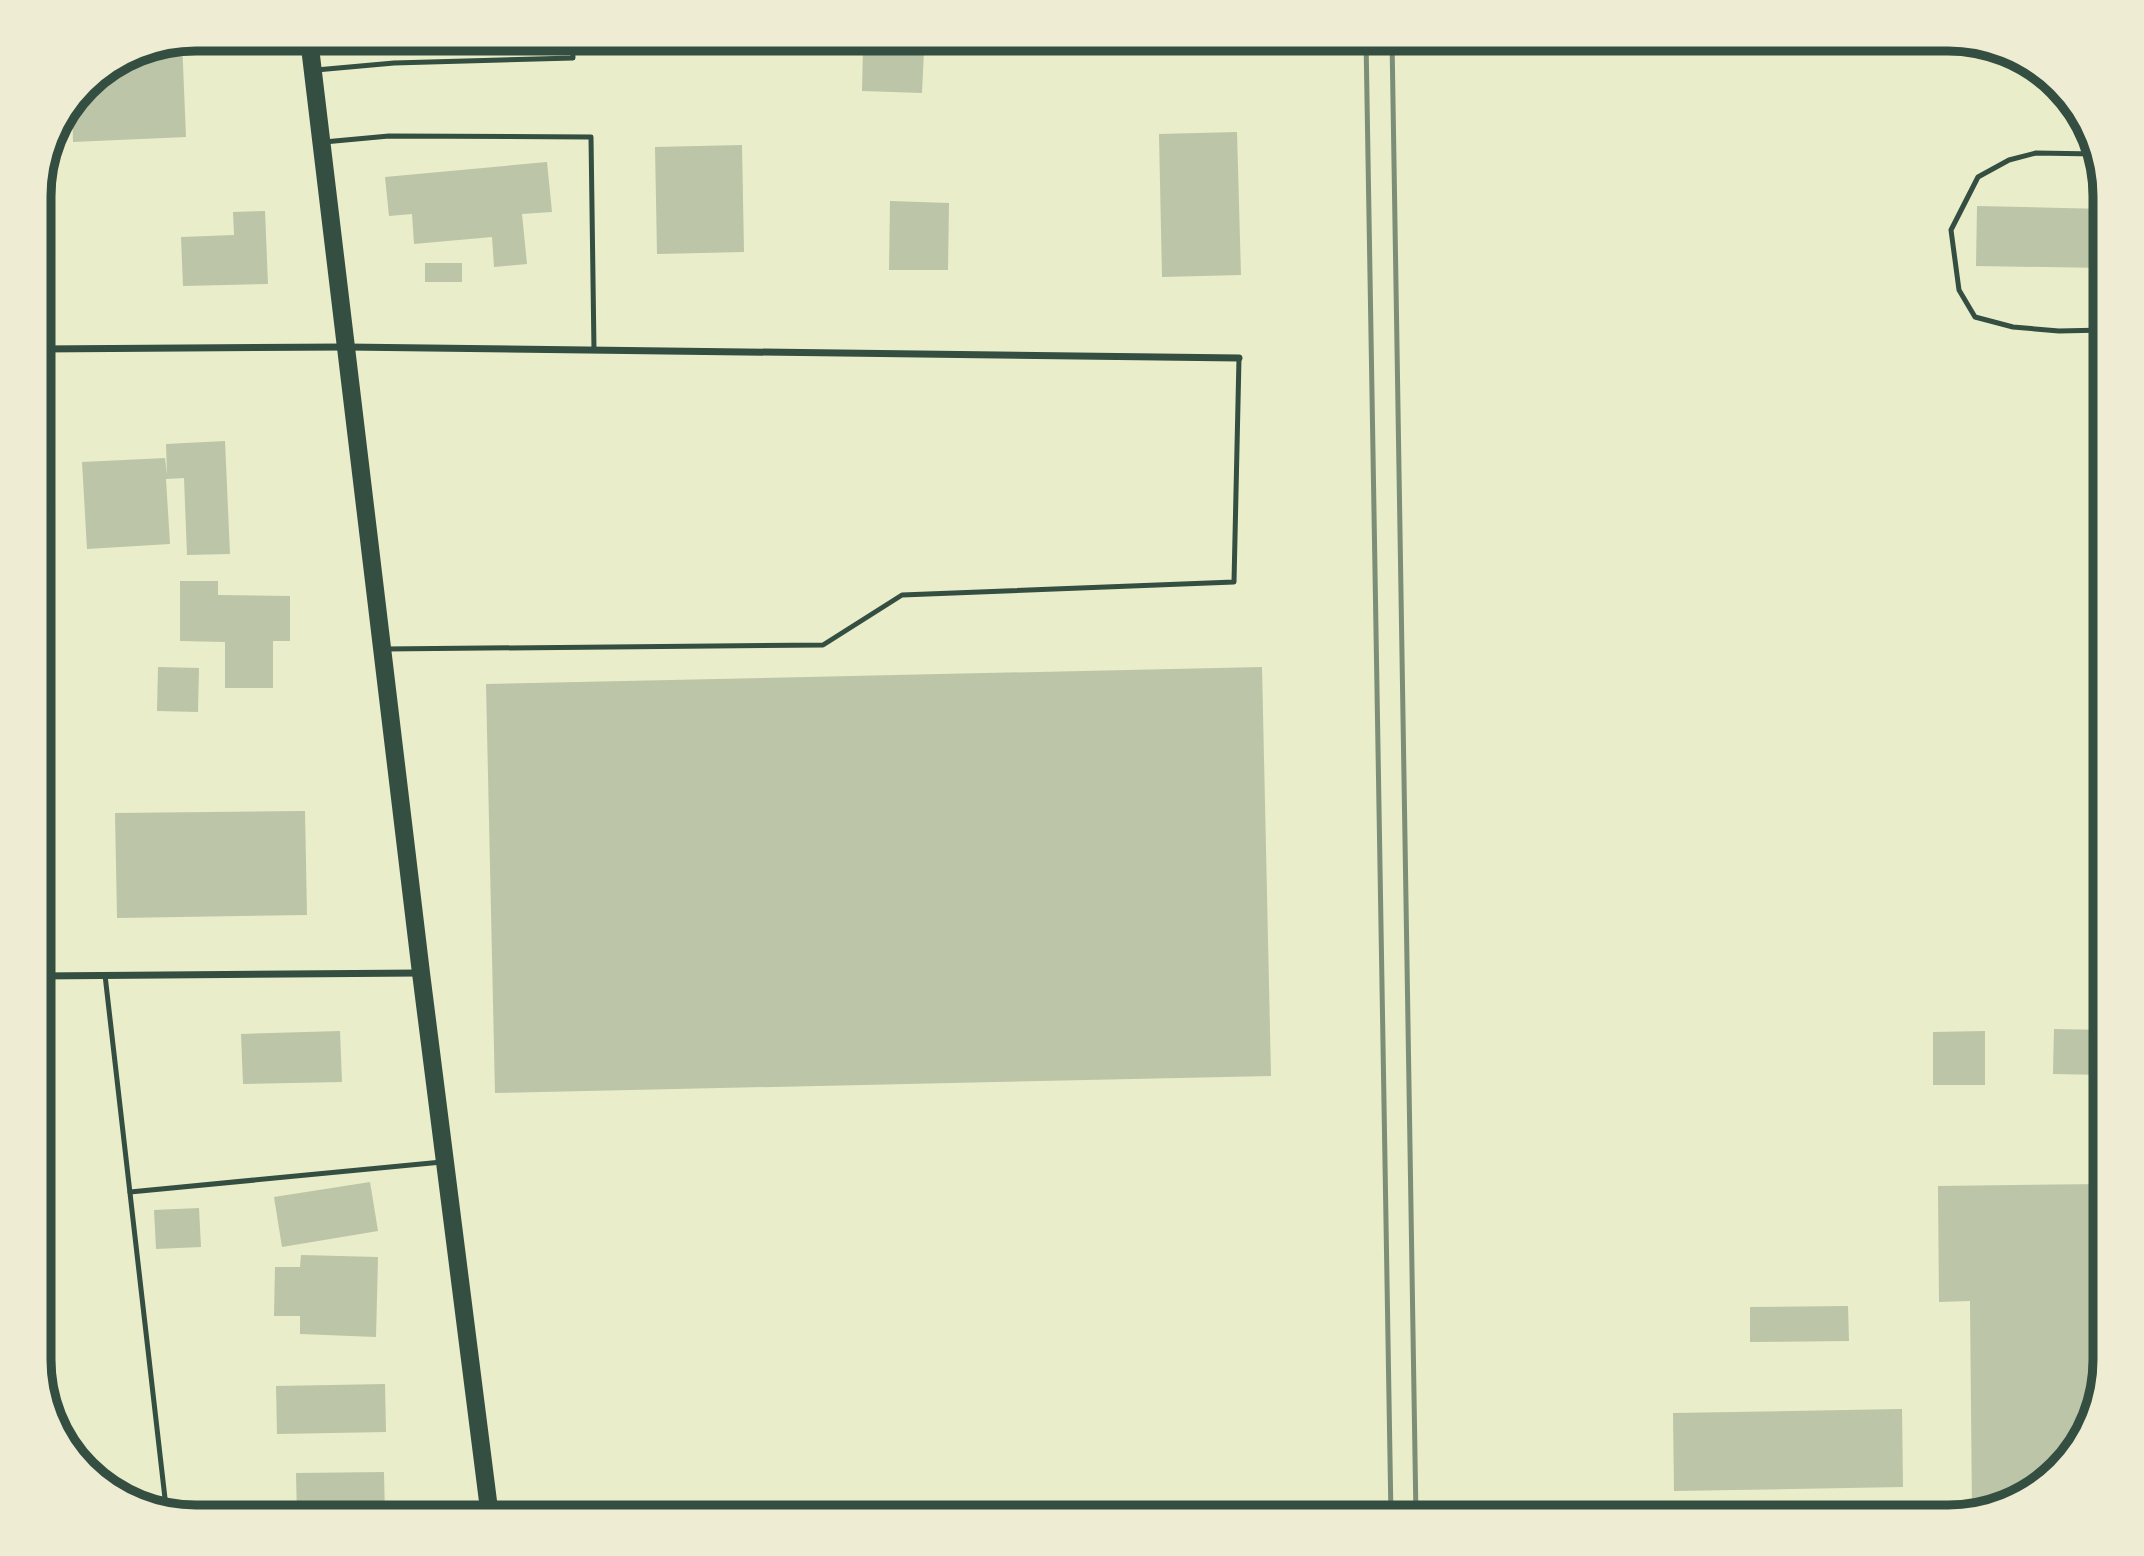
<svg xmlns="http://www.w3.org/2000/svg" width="2144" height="1556" viewBox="0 0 2144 1556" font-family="Poppins,sans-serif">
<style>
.building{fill:#bcc5a7}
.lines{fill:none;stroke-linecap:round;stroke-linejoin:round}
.service{stroke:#344e41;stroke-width:5}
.minor{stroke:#344e41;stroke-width:7}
.primary{stroke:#344e41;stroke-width:18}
.rail{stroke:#7c8e77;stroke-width:5}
.rim{fill:none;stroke:#344e41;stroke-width:9}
</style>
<rect width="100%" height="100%" fill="#e9edc9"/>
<g class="building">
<path d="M 401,39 L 478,39 L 478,41 L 401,42 Z"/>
<path d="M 182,41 L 186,137 L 73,142 L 72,104 L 92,78 L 136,50 Z"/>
<path d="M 863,47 L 924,50 L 922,93 L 862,91 Z"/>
<path d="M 1237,132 L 1241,275 L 1162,277 L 1159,134 Z"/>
<path d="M 742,145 L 744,252 L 657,254 L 655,147 Z"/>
<path d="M 547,162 L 552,212 L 522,214 L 527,264 L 494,267 L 492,237 L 414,244 L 412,214 L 389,216 L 385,177 Z"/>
<path d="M 890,201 L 949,203 L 948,270 L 889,270 Z"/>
<path d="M 1977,206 L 2105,209 L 2105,268 L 1976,266 Z"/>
<path d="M 265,211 L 268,284 L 183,286 L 181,237 L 234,235 L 233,212 Z"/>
<rect x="425" y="263" width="37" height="19"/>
<path d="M 225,441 L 230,554 L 187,555 L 184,478 L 166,479 L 170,544 L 87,549 L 82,462 L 165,458 L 167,475 L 166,444 Z"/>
<path d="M 180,581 L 218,581 L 218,595 L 290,596 L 290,641 L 273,641 L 273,688 L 225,688 L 225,642 L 180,641 Z"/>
<path d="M 158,667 L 199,668 L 198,712 L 157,711 Z"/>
<path d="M 1262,667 L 1271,1076 L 495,1093 L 486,684 Z"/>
<path d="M 305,811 L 307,915 L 117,918 L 115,813 Z"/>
<path d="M 2054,1029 L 2105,1030 L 2105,1075 L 2053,1074 Z"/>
<path d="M 340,1031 L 342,1082 L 243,1084 L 241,1034 Z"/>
<path d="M 1985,1031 L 1985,1085 L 1933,1085 L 1933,1032 Z"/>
<path d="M 370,1182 L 378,1231 L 282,1247 L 274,1197 Z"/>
<path d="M 2105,1184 L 2105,1360 L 2073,1455 L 2018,1501 L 1972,1512 L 1970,1301 L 1939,1302 L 1938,1186 Z"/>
<path d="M 199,1208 L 201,1247 L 156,1249 L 154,1210 Z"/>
<path d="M 301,1255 L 378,1257 L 376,1337 L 300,1334 L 300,1316 L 274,1316 L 275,1267 L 300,1267 Z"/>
<path d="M 1848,1306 L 1849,1341 L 1750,1342 L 1750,1307 Z"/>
<path d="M 385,1384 L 386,1432 L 277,1434 L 276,1386 Z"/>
<path d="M 1902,1409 L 1903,1487 L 1674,1491 L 1673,1413 Z"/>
<path d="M 384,1472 L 385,1517 L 297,1517 L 296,1473 Z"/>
</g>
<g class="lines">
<g class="service">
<path d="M 316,70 L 394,63 L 573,58 L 572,39"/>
<path d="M 324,142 L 389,136 L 591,137 L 594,350"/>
<path d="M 2096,154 L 2036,153 L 2009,160 L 1978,177 L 1951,230 L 1959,290 L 1975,317 L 2013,327 L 2059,331 L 2105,330"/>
<path d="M 385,649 L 823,645 L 902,595 L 1234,582 L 1239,358"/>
<path d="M 105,975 L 166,1507"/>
<path d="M 130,1192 L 442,1162"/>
</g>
<g class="minor">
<path d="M 39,349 L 346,347 L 1239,358"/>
<path d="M 39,976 L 420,973"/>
</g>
<path class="primary" d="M 309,39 L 421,973 L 490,1517"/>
<g class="rail">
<path d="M 1366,39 L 1391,1517"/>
<path d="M 1392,39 L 1416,1517"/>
</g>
</g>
<path d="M0 0H2144V1556H0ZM196 51H1948A145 145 0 0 1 2093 196V1360A145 145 0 0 1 1948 1505H196A145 145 0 0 1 51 1360V196A145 145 0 0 1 196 51Z" fill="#eeecd3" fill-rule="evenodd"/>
<path class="rim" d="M196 51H1948A145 145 0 0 1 2093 196V1360A145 145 0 0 1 1948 1505H196A145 145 0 0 1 51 1360V196A145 145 0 0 1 196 51Z"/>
</svg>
